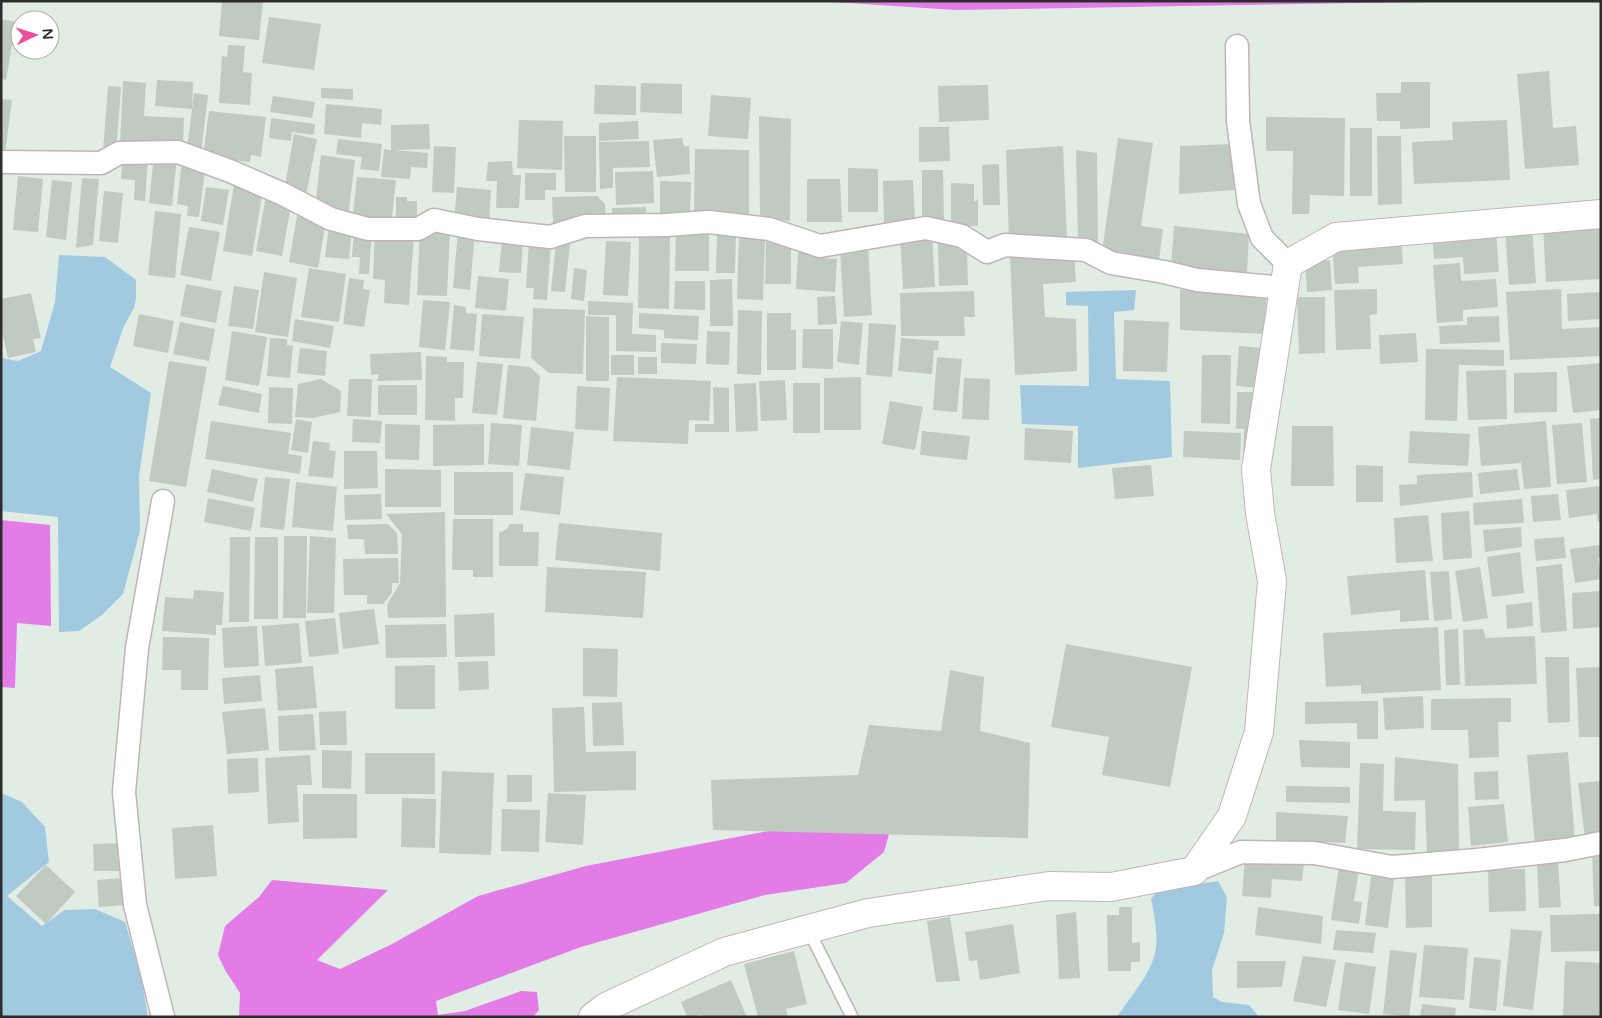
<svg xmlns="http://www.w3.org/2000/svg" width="1602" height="1018" viewBox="0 0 1602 1018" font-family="'Varela Round',sans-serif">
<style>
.green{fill:#a1c9e0}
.water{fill:#e47ce8}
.building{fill:#c0c9c2}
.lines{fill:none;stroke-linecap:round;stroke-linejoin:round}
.service-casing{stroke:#bfb4ba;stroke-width:14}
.minor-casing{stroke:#bfb4ba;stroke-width:25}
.tertiary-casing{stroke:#bfb4ba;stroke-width:30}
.service{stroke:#fff;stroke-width:11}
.minor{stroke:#fff;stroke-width:22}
.tertiary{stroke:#fff;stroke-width:28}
</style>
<rect width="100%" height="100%" fill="#e1ede4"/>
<g class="green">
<path d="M 59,255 L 105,257 L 136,280 L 136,299 L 134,308 L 123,328 L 110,367 L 151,393 L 139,476 L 140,531 L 123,594 L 102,615 L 79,631 L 59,632 L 58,517 L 1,511 L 1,358 L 18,361 L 41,351 L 55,302 Z"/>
<path d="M 1136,290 L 1134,310 L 1114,312 L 1116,379 L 1170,381 L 1172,457 L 1078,468 L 1078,426 L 1022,424 L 1020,385 L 1089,386 L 1088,306 L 1066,305 L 1066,292 Z"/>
<path d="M 1,793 L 22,802 L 45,827 L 49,862 L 7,896 L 42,926 L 65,910 L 95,909 L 125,922 L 141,977 L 148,1017 L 1,1017 Z"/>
<path d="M 1218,881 L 1227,897 L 1224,933 L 1212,970 L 1213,997 L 1222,1002 L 1249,1005 L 1259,1017 L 1117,1017 C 1129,999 1150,975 1155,953 C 1159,940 1154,913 1151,899 L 1157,891 Z"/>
</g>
<g class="water">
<path d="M 818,1 L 1476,1 L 955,10 Z"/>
<path d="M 1,520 L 50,525 L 51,626 L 17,623 L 15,688 L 1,687 Z"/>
<path d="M 867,812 L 891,827 L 884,852 L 846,883 L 765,895 L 581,947 L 436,1001 L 438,1015 L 465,1011 L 521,991 L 537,992 L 539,1010 L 533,1017 L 239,1017 L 240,993 L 225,970 L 218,955 L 225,926 L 259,897 L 272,880 L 388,890 L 317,960 L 340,969 L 392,944 L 478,896 L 586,866 Z"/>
</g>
<g class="building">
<path d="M 222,1 L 263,1 L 259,40 L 219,36 Z"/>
<path d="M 269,17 L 321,24 L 314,70 L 262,63 Z"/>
<path d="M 1,19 L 16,22 L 6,80 L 1,79 Z"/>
<path d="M 228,45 L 245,46 L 243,72 L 252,73 L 250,105 L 219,103 L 222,56 L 227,57 Z"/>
<path d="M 1549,71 L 1553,128 L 1576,126 L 1579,165 L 1525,169 L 1517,74 Z"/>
<path d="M 157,80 L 193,82 L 192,109 L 155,106 Z"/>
<path d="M 123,81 L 146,83 L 144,116 L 184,118 L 183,147 L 120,144 Z"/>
<path d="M 1401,82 L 1430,82 L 1430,128 L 1400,129 L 1400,121 L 1377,121 L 1376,93 L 1401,93 Z"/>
<path d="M 641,83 L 682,84 L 682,114 L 640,112 Z"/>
<path d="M 595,85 L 636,86 L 636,115 L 594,114 Z"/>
<path d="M 988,85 L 989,120 L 939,122 L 938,86 Z"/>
<path d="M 108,86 L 121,87 L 116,152 L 103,151 Z"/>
<path d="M 321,88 L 353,89 L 353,100 L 321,98 Z"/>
<path d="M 194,93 L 208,95 L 201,152 L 187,150 Z"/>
<path d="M 711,95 L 751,98 L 748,139 L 708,136 Z"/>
<path d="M 273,96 L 315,102 L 312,118 L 270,112 Z"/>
<path d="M 1,99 L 12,100 L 5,154 L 1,154 Z"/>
<path d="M 326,104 L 382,109 L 381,125 L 362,123 L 361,138 L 324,134 Z"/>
<path d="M 209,111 L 266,117 L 261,157 L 251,155 L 250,162 L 203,157 Z"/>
<path d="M 759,116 L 791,119 L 790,221 L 760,219 Z"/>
<path d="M 1266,117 L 1345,118 L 1344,196 L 1310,195 L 1309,214 L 1292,214 L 1293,151 L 1266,151 Z"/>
<path d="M 271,118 L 315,124 L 314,135 L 292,132 L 291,141 L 269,138 Z"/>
<path d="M 519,120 L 563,121 L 562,170 L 517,168 Z"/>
<path d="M 1507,120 L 1510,180 L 1414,184 L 1412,142 L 1453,140 L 1452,122 Z"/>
<path d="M 638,121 L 639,139 L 599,141 L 599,123 Z"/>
<path d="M 429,124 L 430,149 L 394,150 L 428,153 L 427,168 L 411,167 L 410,179 L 381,177 L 384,149 L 391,150 L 391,125 Z"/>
<path d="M 919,127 L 949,127 L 950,161 L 919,162 Z"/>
<rect x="1350" y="128" width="22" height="68"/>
<path d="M 294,134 L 317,139 L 306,195 L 284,191 Z"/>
<path d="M 564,136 L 596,136 L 596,192 L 565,192 Z"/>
<path d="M 1377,136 L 1401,136 L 1402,204 L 1378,205 Z"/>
<path d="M 682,138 L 684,146 L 689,146 L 690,174 L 657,177 L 653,140 Z"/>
<path d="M 1118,138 L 1153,143 L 1141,226 L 1163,229 L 1159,260 L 1102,252 Z"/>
<path d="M 338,139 L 382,144 L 379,171 L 360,169 L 362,157 L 336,154 Z"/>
<path d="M 649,141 L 650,167 L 613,168 L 613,188 L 600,189 L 599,142 Z"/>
<path d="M 1233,144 L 1234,190 L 1179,194 L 1180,146 Z"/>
<path d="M 434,146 L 456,147 L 454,193 L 432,192 Z"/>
<path d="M 1063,146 L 1067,239 L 1009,241 L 1006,150 Z"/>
<path d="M 695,149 L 749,150 L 749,214 L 694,213 Z"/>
<path d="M 1076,150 L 1097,153 L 1098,243 L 1078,243 Z"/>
<path d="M 154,154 L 177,157 L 172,206 L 149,203 Z"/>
<path d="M 321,155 L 355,160 L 348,218 L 315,208 Z"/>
<path d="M 123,157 L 148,159 L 145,201 L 134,200 L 135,180 L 121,179 Z"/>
<path d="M 182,160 L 206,163 L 199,217 L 187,216 L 188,206 L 177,204 Z"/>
<path d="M 512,161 L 513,175 L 521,175 L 519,208 L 496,208 L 497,181 L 486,181 L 488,162 Z"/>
<path d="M 999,164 L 1000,205 L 983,205 L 982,165 Z"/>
<path d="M 848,168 L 878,169 L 878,212 L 848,212 Z"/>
<path d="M 922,170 L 943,170 L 944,220 L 922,221 Z"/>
<path d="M 653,171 L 654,203 L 616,205 L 615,172 Z"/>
<path d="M 525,173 L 556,173 L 556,190 L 545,190 L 545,200 L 525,200 Z"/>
<path d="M 18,176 L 43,179 L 38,232 L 13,230 Z"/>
<path d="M 357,177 L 396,180 L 391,226 L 352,222 Z"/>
<path d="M 82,178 L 99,179 L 93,245 L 76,248 Z"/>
<path d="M 807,179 L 840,179 L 842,222 L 807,222 Z"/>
<path d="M 52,180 L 72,182 L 66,240 L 46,237 Z"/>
<path d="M 913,180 L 915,221 L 884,222 L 883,181 Z"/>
<path d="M 660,181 L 691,182 L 690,217 L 660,216 Z"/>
<path d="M 951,183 L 974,184 L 974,202 L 978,199 L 978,226 L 951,226 Z"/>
<path d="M 234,185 L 263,190 L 252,256 L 223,251 Z"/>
<path d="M 206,187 L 229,190 L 223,225 L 201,221 Z"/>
<path d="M 457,187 L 491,190 L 489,223 L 454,219 Z"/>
<path d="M 104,191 L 123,193 L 118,243 L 99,241 Z"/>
<path d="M 266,196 L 292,200 L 282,256 L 256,251 Z"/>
<path d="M 597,196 L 605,204 L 606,222 L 553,223 L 552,197 Z"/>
<path d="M 396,197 L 407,197 L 407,201 L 417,201 L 417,224 L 396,224 Z"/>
<path d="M 646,207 L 647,223 L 613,224 L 612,208 Z"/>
<path d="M 155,211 L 181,214 L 175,278 L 148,275 Z"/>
<path d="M 297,216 L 326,221 L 318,268 L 289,262 Z"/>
<path d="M 1601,224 L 1601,279 L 1546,282 L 1543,227 Z"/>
<path d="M 329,226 L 352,229 L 349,259 L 325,257 Z"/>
<path d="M 1174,226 L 1249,234 L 1247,274 L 1171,266 Z"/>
<path d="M 189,227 L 220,232 L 211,281 L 180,275 Z"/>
<path d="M 1532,227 L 1536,283 L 1509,285 L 1505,229 Z"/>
<path d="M 354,229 L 372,230 L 369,274 L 359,274 L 360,257 L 352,257 Z"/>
<path d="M 420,229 L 450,230 L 447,296 L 417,295 Z"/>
<path d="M 676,229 L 709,229 L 709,271 L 675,271 Z"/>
<path d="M 717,229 L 736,230 L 735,273 L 716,273 Z"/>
<path d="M 1496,229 L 1499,272 L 1464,274 L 1463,257 L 1434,259 L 1432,234 Z"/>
<path d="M 375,231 L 414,234 L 409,305 L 384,303 L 385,280 L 373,279 Z"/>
<path d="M 458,231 L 475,232 L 470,290 L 453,288 Z"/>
<path d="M 932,234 L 935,287 L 903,289 L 900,235 Z"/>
<path d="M 639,236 L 670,237 L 669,309 L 638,308 Z"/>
<path d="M 739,236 L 765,237 L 763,300 L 737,299 Z"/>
<path d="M 502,239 L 523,241 L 521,273 L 499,272 Z"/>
<path d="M 1401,239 L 1403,264 L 1358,267 L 1359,283 L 1335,284 L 1332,245 Z"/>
<path d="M 938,240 L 958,240 L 959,249 L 967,248 L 968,285 L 939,286 Z"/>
<path d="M 529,241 L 551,243 L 547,300 L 533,299 L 534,288 L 526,288 Z"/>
<path d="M 606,241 L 631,242 L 628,296 L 603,295 Z"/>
<path d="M 556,242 L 570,244 L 565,292 L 551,291 Z"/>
<path d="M 766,242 L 791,243 L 791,284 L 765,284 Z"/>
<path d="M 868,246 L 872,315 L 844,317 L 840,248 Z"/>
<path d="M 798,251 L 821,253 L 820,258 L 837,259 L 835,292 L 796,289 Z"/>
<path d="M 1074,251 L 1076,282 L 1043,284 L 1045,317 L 1076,319 L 1077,371 L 1015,375 L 1010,255 Z"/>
<path d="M 1330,260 L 1332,290 L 1307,292 L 1305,261 Z"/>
<path d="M 1460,263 L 1461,281 L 1496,279 L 1498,307 L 1463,310 L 1463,321 L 1437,323 L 1433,265 Z"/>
<path d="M 309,268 L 346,274 L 339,322 L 301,317 Z"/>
<path d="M 574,268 L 587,270 L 584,301 L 571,299 Z"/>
<path d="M 264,272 L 297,278 L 288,337 L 255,332 Z"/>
<path d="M 478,276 L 509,279 L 506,311 L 475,308 Z"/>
<path d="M 349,278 L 364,280 L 363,289 L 370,290 L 364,327 L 343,324 Z"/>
<path d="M 732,279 L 733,326 L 710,326 L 710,280 Z"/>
<path d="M 675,281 L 705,281 L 705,310 L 674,309 Z"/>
<path d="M 186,284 L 222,291 L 216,323 L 180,316 Z"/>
<path d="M 234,286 L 259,290 L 253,329 L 228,326 Z"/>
<path d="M 1377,289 L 1377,314 L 1370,315 L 1371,349 L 1336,350 L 1334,290 Z"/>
<path d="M 1561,289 L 1562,329 L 1601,327 L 1601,356 L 1510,360 L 1506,292 Z"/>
<path d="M 1180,290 L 1267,295 L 1263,334 L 1180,330 Z"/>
<path d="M 974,291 L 975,317 L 964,317 L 965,336 L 901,336 L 900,293 Z"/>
<path d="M 1601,292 L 1601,319 L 1568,321 L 1567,294 Z"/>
<path d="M 31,293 L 41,338 L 33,339 L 36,352 L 8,358 L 1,328 L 1,299 Z"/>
<path d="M 835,296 L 837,324 L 818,325 L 817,297 Z"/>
<path d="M 1297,297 L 1325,297 L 1325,353 L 1299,354 Z"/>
<path d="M 423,300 L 450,302 L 445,350 L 419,347 Z"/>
<path d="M 588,301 L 633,303 L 632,334 L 656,335 L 656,352 L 616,351 L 616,315 L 588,315 Z"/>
<path d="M 454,305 L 466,307 L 466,313 L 477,314 L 474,351 L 450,349 Z"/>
<path d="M 533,308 L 585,310 L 583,374 L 549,373 L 531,358 Z"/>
<path d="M 738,310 L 762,311 L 761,375 L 737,374 Z"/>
<path d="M 639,313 L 699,316 L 698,340 L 664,338 L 664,330 L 639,328 Z"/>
<path d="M 767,313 L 791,313 L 791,330 L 796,330 L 796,370 L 767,370 Z"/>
<path d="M 139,314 L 174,321 L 168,353 L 133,346 Z"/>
<path d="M 482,314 L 524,317 L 520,359 L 479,356 Z"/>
<path d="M 586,316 L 609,317 L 609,381 L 586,381 Z"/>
<path d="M 1499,316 L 1500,342 L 1440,344 L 1439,326 L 1467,325 L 1467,317 Z"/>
<path d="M 295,319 L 334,326 L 330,348 L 292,341 Z"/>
<path d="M 1124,320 L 1169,322 L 1167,372 L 1123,371 Z"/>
<path d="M 841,321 L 863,323 L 859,365 L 837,362 Z"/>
<path d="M 180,322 L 215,329 L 209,361 L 173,354 Z"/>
<path d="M 869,323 L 896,325 L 892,377 L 866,375 Z"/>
<path d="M 803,329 L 833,329 L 833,369 L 802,368 Z"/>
<path d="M 232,331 L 267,337 L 259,386 L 225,380 Z"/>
<path d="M 707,331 L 730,332 L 729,365 L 706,364 Z"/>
<path d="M 1416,333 L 1418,362 L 1380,364 L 1379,335 Z"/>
<path d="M 270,338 L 287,339 L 287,345 L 293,346 L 290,378 L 267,376 Z"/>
<path d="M 901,338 L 939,341 L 938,351 L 934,350 L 932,374 L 898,371 Z"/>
<path d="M 661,343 L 697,344 L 696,364 L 661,363 Z"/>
<path d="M 1239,346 L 1264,348 L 1261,388 L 1236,386 Z"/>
<path d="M 300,348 L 327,351 L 325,376 L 297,373 Z"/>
<path d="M 1426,349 L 1504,350 L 1504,366 L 1459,365 L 1457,421 L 1425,420 Z"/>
<path d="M 421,352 L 422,380 L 377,381 L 379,374 L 371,375 L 370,354 Z"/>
<rect x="611" y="355" width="23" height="20"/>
<path d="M 1202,355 L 1231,355 L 1230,424 L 1201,423 Z"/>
<path d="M 426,356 L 447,357 L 447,362 L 464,362 L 463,398 L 455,398 L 455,421 L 425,420 Z"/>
<rect x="638" y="357" width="19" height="17"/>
<path d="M 937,357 L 962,359 L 957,412 L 933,410 Z"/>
<path d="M 169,361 L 207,367 L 186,487 L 149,481 Z"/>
<path d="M 477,362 L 503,364 L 497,415 L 472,413 Z"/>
<path d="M 1601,363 L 1601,410 L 1573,413 L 1567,366 Z"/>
<path d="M 508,365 L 530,367 L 540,376 L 536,421 L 503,418 Z"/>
<path d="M 1506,370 L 1507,419 L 1468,420 L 1466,371 Z"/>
<path d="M 1557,372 L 1557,412 L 1514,413 L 1514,373 Z"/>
<path d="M 617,377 L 711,381 L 709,421 L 689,420 L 688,444 L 613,441 Z"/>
<path d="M 861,377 L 861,430 L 824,430 L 824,378 Z"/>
<path d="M 964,378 L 990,379 L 989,420 L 962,419 Z"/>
<path d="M 321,379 L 341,391 L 340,412 L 313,418 L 295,417 L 298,384 Z"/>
<path d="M 349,379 L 372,379 L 371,417 L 347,416 Z"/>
<path d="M 785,380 L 787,420 L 761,421 L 759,381 Z"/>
<path d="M 756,383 L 758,431 L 736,432 L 734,384 Z"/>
<rect x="793" y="383" width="27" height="50"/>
<rect x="378" y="385" width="39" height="30"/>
<path d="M 223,386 L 262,394 L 259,413 L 218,405 Z"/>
<path d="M 577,386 L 610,388 L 608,431 L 575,429 Z"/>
<path d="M 269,387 L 293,388 L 292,424 L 268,423 Z"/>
<path d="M 713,387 L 729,388 L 729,432 L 695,432 L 695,424 L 714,424 Z"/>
<path d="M 1237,392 L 1258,392 L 1253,462 L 1243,461 L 1244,429 L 1236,429 Z"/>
<path d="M 890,401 L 923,407 L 915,450 L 882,444 Z"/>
<path d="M 1601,418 L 1601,479 L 1593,480 L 1590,419 Z"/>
<path d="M 296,419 L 312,422 L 308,453 L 291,450 Z"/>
<path d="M 353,419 L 382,421 L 380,443 L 352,442 Z"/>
<path d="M 211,421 L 291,433 L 288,454 L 302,456 L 300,474 L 205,459 Z"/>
<path d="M 1546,421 L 1551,487 L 1524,489 L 1521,463 L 1481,466 L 1478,427 Z"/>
<path d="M 491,423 L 522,425 L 519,466 L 488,464 Z"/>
<path d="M 1582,423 L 1587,482 L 1557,484 L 1552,425 Z"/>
<path d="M 385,424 L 420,425 L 419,460 L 385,459 Z"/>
<path d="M 484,424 L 484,465 L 433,466 L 433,425 Z"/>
<path d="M 1292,426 L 1333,426 L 1334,486 L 1291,486 Z"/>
<path d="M 531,427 L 574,432 L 570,470 L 527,465 Z"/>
<path d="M 1025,428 L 1073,431 L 1071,463 L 1024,460 Z"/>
<path d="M 922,431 L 970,436 L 967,460 L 920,455 Z"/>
<path d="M 1184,431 L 1241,433 L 1240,460 L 1183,457 Z"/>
<path d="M 1410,431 L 1470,434 L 1468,466 L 1408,463 Z"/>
<path d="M 313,441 L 330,443 L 329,450 L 336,451 L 333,478 L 308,476 Z"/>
<path d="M 344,451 L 377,451 L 378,488 L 344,489 Z"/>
<path d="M 1151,465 L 1154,496 L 1115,499 L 1112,468 Z"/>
<path d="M 1356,465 L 1383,466 L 1383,502 L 1356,502 Z"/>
<path d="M 212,469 L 258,479 L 253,502 L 207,492 Z"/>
<path d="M 385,469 L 441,470 L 441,507 L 385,507 Z"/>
<path d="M 1517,469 L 1520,490 L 1480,494 L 1478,473 Z"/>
<rect x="454" y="472" width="59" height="43"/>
<path d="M 1472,472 L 1473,497 L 1400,506 L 1399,485 L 1417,484 L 1417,475 Z"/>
<path d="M 525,473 L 564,477 L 560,515 L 520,510 Z"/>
<path d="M 265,477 L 290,479 L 284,530 L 260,527 Z"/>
<path d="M 296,482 L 337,487 L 333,531 L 292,527 Z"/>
<path d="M 1601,486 L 1601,522 L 1598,522 L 1597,514 L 1569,518 L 1566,490 Z"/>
<path d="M 381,494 L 382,519 L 345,520 L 344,495 Z"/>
<path d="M 1558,494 L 1561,520 L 1533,522 L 1531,496 Z"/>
<path d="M 208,498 L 255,508 L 251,531 L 204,522 Z"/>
<path d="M 1522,499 L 1524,523 L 1474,525 L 1473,503 Z"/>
<path d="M 1469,511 L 1472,558 L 1443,560 L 1441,513 Z"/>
<path d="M 445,512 L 446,617 L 388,618 L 387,605 L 400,583 L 402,534 L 386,514 Z"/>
<path d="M 1428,515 L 1433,561 L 1396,563 L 1394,518 Z"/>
<path d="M 453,519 L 493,519 L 493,577 L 473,577 L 473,570 L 452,570 Z"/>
<path d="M 559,523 L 662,533 L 660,571 L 555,560 Z"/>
<path d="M 388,524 L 397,533 L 398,554 L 365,554 L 364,539 L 348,539 L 347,525 Z"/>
<path d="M 510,524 L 523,524 L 523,532 L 539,532 L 538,566 L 499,566 L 499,533 L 507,529 Z"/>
<path d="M 1521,527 L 1522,547 L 1485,552 L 1483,530 Z"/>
<path d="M 284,536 L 307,536 L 306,618 L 283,618 Z"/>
<path d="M 310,536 L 336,538 L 334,613 L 307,613 Z"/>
<path d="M 230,537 L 250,537 L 249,622 L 229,622 Z"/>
<path d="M 255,537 L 278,537 L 278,619 L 254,619 Z"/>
<path d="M 1564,537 L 1566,558 L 1536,561 L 1534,539 Z"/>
<path d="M 1601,545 L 1601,557 L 1598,558 L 1601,579 L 1575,583 L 1570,549 Z"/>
<path d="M 1520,552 L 1524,593 L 1492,597 L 1487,557 Z"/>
<path d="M 398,558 L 399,583 L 392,583 L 392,593 L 383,604 L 367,604 L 367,595 L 344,595 L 343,559 Z"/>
<path d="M 1562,564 L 1567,631 L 1541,633 L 1536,567 Z"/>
<path d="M 547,567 L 646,572 L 643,618 L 545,612 Z"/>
<path d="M 1480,567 L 1488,618 L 1463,622 L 1455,571 Z"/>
<path d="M 1425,570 L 1429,620 L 1400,622 L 1400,610 L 1351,615 L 1347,576 Z"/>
<path d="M 1449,571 L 1452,619 L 1434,621 L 1430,572 Z"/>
<path d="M 194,590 L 224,592 L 222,625 L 216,625 L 216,635 L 162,631 L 165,597 L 193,599 Z"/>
<path d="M 1601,591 L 1601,627 L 1573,629 L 1572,593 Z"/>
<path d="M 1532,602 L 1533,626 L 1507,629 L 1506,605 Z"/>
<path d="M 374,609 L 379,644 L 343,649 L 339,613 Z"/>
<path d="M 494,613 L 495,656 L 455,657 L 454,615 Z"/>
<path d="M 335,618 L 339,654 L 309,657 L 305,621 Z"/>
<path d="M 299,623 L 302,663 L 265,666 L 262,626 Z"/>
<path d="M 446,624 L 447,657 L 386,658 L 385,625 Z"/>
<path d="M 257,626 L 259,666 L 224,668 L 222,628 Z"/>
<path d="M 1438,627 L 1441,690 L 1361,694 L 1361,685 L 1326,687 L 1323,633 Z"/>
<path d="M 1458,629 L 1460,685 L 1446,685 L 1444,630 Z"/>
<path d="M 1483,629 L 1486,638 L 1535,636 L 1537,684 L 1465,686 L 1463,630 Z"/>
<path d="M 163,637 L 209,638 L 208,690 L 181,690 L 181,670 L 162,670 Z"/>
<path d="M 1066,644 L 1192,667 L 1170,787 L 1102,775 L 1109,737 L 1051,727 Z"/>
<path d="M 583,648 L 618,649 L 617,697 L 583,696 Z"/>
<path d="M 1545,657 L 1569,657 L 1570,722 L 1548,723 Z"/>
<path d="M 488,661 L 489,689 L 459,691 L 458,662 Z"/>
<path d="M 435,665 L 435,709 L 395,709 L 395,666 Z"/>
<path d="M 313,666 L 317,708 L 278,711 L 275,669 Z"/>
<path d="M 1601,667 L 1601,737 L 1579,737 L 1576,668 Z"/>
<path d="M 950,670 L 984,677 L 980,731 L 1030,743 L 1028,838 L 713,830 L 711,780 L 858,775 L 869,725 L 941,731 Z"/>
<path d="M 260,675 L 262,701 L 224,704 L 222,678 Z"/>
<path d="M 1423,696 L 1424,728 L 1385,730 L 1383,698 Z"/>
<path d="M 1511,698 L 1511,722 L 1498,722 L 1499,757 L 1469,758 L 1468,730 L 1431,730 L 1431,699 Z"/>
<path d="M 1378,701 L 1378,739 L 1357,739 L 1357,723 L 1305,724 L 1305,702 Z"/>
<path d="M 622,702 L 624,745 L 593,746 L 592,703 Z"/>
<path d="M 584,707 L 586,752 L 636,751 L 636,790 L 554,792 L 552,708 Z"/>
<path d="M 265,708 L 269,750 L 227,754 L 222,712 Z"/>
<path d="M 346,711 L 347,745 L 320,745 L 319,712 Z"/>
<path d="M 313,714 L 316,750 L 279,751 L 278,716 Z"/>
<path d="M 1299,740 L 1350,742 L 1350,768 L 1301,767 Z"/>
<path d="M 322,750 L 352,751 L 351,789 L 322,788 Z"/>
<path d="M 1568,752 L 1575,842 L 1535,845 L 1527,755 Z"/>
<rect x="365" y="753" width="70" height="41"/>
<path d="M 310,755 L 312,785 L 297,785 L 299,822 L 268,824 L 265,758 Z"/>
<path d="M 1395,757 L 1458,764 L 1459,853 L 1427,853 L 1425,800 L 1394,801 Z"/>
<path d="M 258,758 L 259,792 L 228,794 L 227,759 Z"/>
<path d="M 1360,763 L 1384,764 L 1383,811 L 1416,812 L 1415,850 L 1357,849 Z"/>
<path d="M 442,771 L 494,773 L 491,855 L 439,853 Z"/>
<path d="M 1498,771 L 1499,799 L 1475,800 L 1474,772 Z"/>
<rect x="507" y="775" width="25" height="27"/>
<path d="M 1601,781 L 1601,835 L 1585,837 L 1578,783 Z"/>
<path d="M 1286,786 L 1350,787 L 1350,803 L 1286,802 Z"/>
<path d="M 548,793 L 586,795 L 583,845 L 545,842 Z"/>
<path d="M 303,794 L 357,794 L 357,838 L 303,839 Z"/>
<path d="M 402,798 L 436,799 L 435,848 L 401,847 Z"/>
<path d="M 1504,804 L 1508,842 L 1471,846 L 1468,807 Z"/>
<path d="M 502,809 L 540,810 L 539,852 L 501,851 Z"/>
<path d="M 1276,812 L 1348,816 L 1345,843 L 1276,840 Z"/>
<path d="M 213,825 L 217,876 L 175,879 L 172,828 Z"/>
<path d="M 122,843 L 122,871 L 94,871 L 93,844 Z"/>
<path d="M 1601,850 L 1601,906 L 1594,906 L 1592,851 Z"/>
<path d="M 1245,858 L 1304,863 L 1302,881 L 1272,879 L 1271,898 L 1242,896 Z"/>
<path d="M 1558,860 L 1561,907 L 1539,908 L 1537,861 Z"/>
<path d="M 46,865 L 75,892 L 46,924 L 16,896 Z"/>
<path d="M 1339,866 L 1359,869 L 1354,901 L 1362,902 L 1359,924 L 1331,920 Z"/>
<path d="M 1525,869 L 1526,911 L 1489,912 L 1488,870 Z"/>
<path d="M 1405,872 L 1432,873 L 1432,927 L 1406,928 Z"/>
<path d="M 1371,876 L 1394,879 L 1388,928 L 1365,925 Z"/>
<path d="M 122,878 L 124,905 L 99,907 L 97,880 Z"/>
<path d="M 1119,907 L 1132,907 L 1132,943 L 1140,942 L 1140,962 L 1131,962 L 1131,971 L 1108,971 L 1107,915 L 1119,915 Z"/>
<path d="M 1258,907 L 1323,916 L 1321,944 L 1255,935 Z"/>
<path d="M 1076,912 L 1080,978 L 1059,979 L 1056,915 Z"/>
<path d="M 1601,914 L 1601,951 L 1551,952 L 1550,915 Z"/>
<path d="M 950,917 L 960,981 L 936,982 L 927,921 Z"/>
<path d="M 1013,924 L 1020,973 L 980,980 L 977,960 L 969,961 L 965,932 Z"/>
<path d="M 1511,929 L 1542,931 L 1533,1010 L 1503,1006 Z"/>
<path d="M 1336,930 L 1376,933 L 1373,953 L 1333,950 Z"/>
<path d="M 1424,945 L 1468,948 L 1464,1000 L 1419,997 Z"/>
<path d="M 1390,950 L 1417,953 L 1409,1017 L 1383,1014 Z"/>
<path d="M 794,951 L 807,1004 L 786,1009 L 788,1017 L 758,1017 L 744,964 Z"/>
<path d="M 1303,956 L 1336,960 L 1326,1007 L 1293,1001 Z"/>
<path d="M 1474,957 L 1501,960 L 1496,1011 L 1469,1008 Z"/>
<path d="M 1237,961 L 1286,961 L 1282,987 L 1237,988 Z"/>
<path d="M 1565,961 L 1601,963 L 1601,1017 L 1563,1016 Z"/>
<path d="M 1345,962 L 1376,967 L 1369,1014 L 1338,1010 Z"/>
<path d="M 731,980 L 747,1017 L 702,1017 L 701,1015 L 687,1017 L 681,1002 Z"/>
<path d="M 1422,1004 L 1456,1008 L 1455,1017 L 1420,1017 Z"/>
</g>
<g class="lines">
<defs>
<path id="service" d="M 808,929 L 852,1017"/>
<g id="minor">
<path d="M 1237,46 L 1238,121 L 1249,204 L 1262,238 L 1288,264"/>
<path d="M 1,162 L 101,163 L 119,153 L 178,152 L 230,171 L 283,194 L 331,219 L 368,229 L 418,229 L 434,220 L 478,229 L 550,237 L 585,226 L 666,225 L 709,222 L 769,229 L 820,246 L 926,228 L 962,236 L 987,252 L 1005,245 L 1086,250 L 1111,263 L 1164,272 L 1197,280 L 1284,288"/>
<path d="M 163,501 L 137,648 L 124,792 L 135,905 L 163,1017"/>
<path d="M 1194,871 L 1241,852 L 1314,853 L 1392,867 L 1477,860 L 1565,850 L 1601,843"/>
</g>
<path id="tertiary" d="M 593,1017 L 606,1007 L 724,952 L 868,913 L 1049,886 L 1111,887 L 1194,871 L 1232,816 L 1259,732 L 1272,581 L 1260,513 L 1256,469 L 1288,264 L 1336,237 L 1601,214"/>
</defs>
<use href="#service" class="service-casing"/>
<use href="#minor" class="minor-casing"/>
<use href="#tertiary" class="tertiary-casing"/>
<use href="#service" class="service"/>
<use href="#minor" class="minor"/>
<use href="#tertiary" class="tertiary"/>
</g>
<rect width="1602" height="1018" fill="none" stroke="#2d2d2d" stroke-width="5"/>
<g transform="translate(35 35) rotate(86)"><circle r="24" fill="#ffffff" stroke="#ababab"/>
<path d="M0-4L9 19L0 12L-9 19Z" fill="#ee4d9b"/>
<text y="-8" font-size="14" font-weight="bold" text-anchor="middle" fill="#2d2d2d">N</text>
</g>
</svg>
